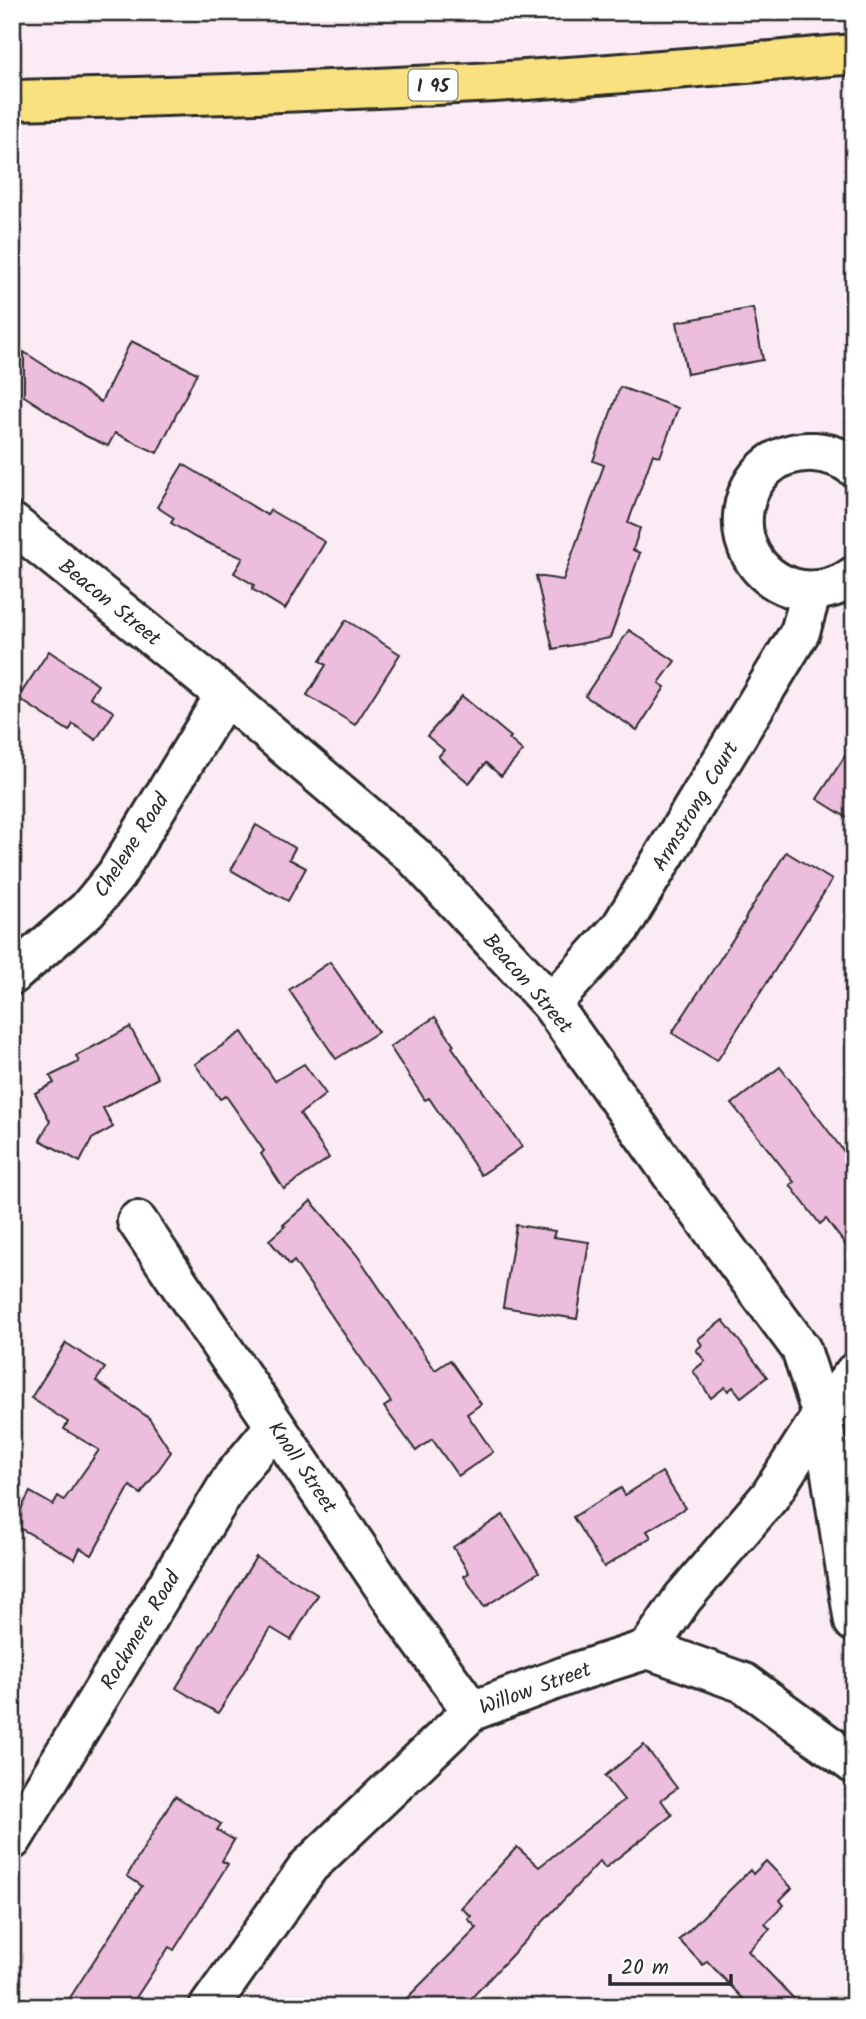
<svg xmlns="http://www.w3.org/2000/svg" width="866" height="2019" viewBox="0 0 866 2019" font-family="Kalam,sans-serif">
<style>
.building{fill:#edbdde;stroke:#2b2b2b;stroke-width:2}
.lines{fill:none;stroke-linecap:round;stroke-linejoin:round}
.street-casing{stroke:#2b2b2b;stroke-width:44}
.highway-casing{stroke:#2b2b2b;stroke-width:44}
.street{stroke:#fff;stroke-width:38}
.highway{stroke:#fae180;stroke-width:38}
.labels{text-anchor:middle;stroke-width:5;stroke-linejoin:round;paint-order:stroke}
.shield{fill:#fff;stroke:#6b6b6b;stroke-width:2}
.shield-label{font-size:19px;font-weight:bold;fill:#2b2b2b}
.street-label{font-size:21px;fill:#2b2b2b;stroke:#fff}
</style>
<rect width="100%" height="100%" fill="#faebf5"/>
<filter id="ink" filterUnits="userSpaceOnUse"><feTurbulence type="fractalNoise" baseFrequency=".0143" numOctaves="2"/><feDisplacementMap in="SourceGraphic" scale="14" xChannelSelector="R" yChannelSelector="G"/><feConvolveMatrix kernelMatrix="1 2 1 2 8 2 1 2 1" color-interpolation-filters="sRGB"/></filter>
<g filter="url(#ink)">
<g class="building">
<path d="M 753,308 L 763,360 L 687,374 L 677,322 Z"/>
<path d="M 131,341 L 197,373 L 157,453 L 115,433 L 108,446 L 86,436 L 24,396 L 24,352 L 101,402 Z"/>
<path d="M 620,387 L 678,408 L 660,457 L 653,454 L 628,523 L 640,528 L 633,550 L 640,553 L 610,638 L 553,649 L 536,576 L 563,580 L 604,465 L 593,461 Z"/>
<path d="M 183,464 L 267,515 L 270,510 L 325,542 L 285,609 L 252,589 L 254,585 L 234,573 L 243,558 L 196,538 L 171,523 L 174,518 L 157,507 Z"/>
<path d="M 346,620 L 400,654 L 355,725 L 307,695 L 326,665 L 320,661 Z"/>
<path d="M 629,630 L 675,661 L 659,683 L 665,687 L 637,730 L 585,696 Z"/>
<path d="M 49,651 L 98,685 L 90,697 L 114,712 L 96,740 L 73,724 L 69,731 L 18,698 Z"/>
<path d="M 462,696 L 511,737 L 509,739 L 523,751 L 501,776 L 486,763 L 469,783 L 438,757 L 444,750 L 427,736 Z"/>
<path d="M 854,742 L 854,822 L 817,799 Z"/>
<path d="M 256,825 L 295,848 L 289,859 L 306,868 L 288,901 L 272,892 L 271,893 L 231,870 Z"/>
<path d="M 786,852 L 832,880 L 717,1061 L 672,1033 L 746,919 L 745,918 Z"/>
<path d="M 330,962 L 378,1032 L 336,1059 L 289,990 Z"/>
<path d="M 435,1017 L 454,1045 L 452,1047 L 522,1147 L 481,1175 L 429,1098 L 425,1100 L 390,1047 Z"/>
<path d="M 130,1027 L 158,1078 L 103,1108 L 113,1127 L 92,1139 L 80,1162 L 40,1140 L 50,1121 L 35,1093 L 54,1083 L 50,1076 L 79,1062 L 76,1056 Z"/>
<path d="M 242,1032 L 275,1081 L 304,1064 L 326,1094 L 300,1114 L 329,1158 L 284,1189 L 261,1154 L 264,1151 L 226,1096 L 220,1099 L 195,1064 Z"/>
<path d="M 780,1067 L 854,1165 L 854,1256 L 826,1219 L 820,1224 L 790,1185 L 794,1182 L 732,1104 Z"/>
<path d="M 311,1201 L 357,1255 L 435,1370 L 450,1360 L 481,1404 L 467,1414 L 493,1452 L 458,1476 L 432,1439 L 416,1451 L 384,1407 L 391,1402 L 294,1261 L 290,1265 L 269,1240 L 285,1226 L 283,1225 Z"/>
<path d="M 516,1225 L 555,1231 L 553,1237 L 589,1242 L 577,1319 L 503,1307 Z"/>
<path d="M 723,1320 L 767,1377 L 741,1397 L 733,1387 L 728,1391 L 725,1387 L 711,1398 L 693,1371 L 705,1361 L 696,1350 L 702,1345 L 698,1339 Z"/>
<path d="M 66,1343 L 105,1368 L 96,1381 L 149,1418 L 171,1452 L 141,1494 L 130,1486 L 92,1555 L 80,1548 L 75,1559 L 13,1524 L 30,1492 L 53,1505 L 58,1496 L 64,1500 L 99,1450 L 64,1429 L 68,1422 L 31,1398 Z"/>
<path d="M 662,1472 L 685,1508 L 647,1531 L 651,1537 L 604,1567 L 573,1517 L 621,1488 L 625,1495 Z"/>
<path d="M 503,1515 L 539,1572 L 484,1607 L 464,1576 L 469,1573 L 453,1547 Z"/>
<path d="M 256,1557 L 318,1595 L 291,1640 L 271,1628 L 218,1713 L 176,1688 Z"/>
<path d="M 644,1745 L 677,1788 L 661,1800 L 672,1815 L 605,1868 L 600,1861 L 463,2007 L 398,2007 L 477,1928 L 468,1919 L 471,1916 L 461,1908 L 517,1847 L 539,1867 L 624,1800 L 605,1776 Z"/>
<path d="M 175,1796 L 221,1824 L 217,1830 L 234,1840 L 222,1861 L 228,1864 L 174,1950 L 169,1947 L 130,2007 L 64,2007 L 142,1886 L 127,1876 Z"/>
<path d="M 766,1861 L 792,1888 L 780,1900 L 784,1905 L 765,1924 L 770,1929 L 748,1951 L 802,2007 L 751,2007 L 707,1961 L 703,1965 L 679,1940 L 750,1870 L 753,1874 Z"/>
</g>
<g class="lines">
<defs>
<g id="street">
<path d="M 854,467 C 843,458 828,453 814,452 C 733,448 715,563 792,588 C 813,594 837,589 854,576"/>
<path d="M 12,523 L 225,695 L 414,856 L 551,1004 L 680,1186 L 801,1349 L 822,1415 L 854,1622"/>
<path d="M 12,975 L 87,910 L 116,875 L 225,695"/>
<path d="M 551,1004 L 621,927 L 800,632 L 812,591"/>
<path d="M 137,1221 L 409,1624 L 472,1711"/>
<path d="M 648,1649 L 744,1683 L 854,1764"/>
<path d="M 12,1840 L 233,1477 L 275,1426"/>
<path d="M 209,2007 L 309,1866 L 472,1711 L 576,1672 L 648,1649 L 683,1598 L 770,1496 L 822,1415 L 854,1373"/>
</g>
<path id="highway" d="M 12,100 C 173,97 334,91 494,82 C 614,75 734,64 854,54"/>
</defs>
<use href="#street" class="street-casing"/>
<use href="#highway" class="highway-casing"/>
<use href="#street" class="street"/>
<use href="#highway" class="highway"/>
</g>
</g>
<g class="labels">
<rect class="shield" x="408.5" y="69.5" width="49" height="31" rx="5"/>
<g class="shield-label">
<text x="433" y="92">I 95</text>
</g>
<g class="street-label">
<text transform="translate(110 602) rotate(39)" y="7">Beacon Street</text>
<text transform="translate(695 806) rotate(-59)" y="7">Armstrong Court</text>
<text transform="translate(131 845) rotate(-57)" y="7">Chelene Road</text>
<text transform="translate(528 983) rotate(49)" y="7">Beacon Street</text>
<text transform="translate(303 1467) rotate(56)" y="7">Knoll Street</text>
<text transform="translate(140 1630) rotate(-59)" y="7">Rockmere Road</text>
<text transform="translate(535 1688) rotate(-20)" y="7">Willow Street</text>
</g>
</g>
<rect width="866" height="2019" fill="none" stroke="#fff" stroke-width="42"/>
<rect x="21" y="21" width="824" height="1977" fill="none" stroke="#2b2b2b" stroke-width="2.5" filter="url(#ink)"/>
<path d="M610 1974v10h121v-10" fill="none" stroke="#2b2b2b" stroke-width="3.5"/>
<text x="621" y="1974" font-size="21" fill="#2b2b2b" stroke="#ffffff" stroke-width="5" paint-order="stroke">20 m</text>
</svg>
